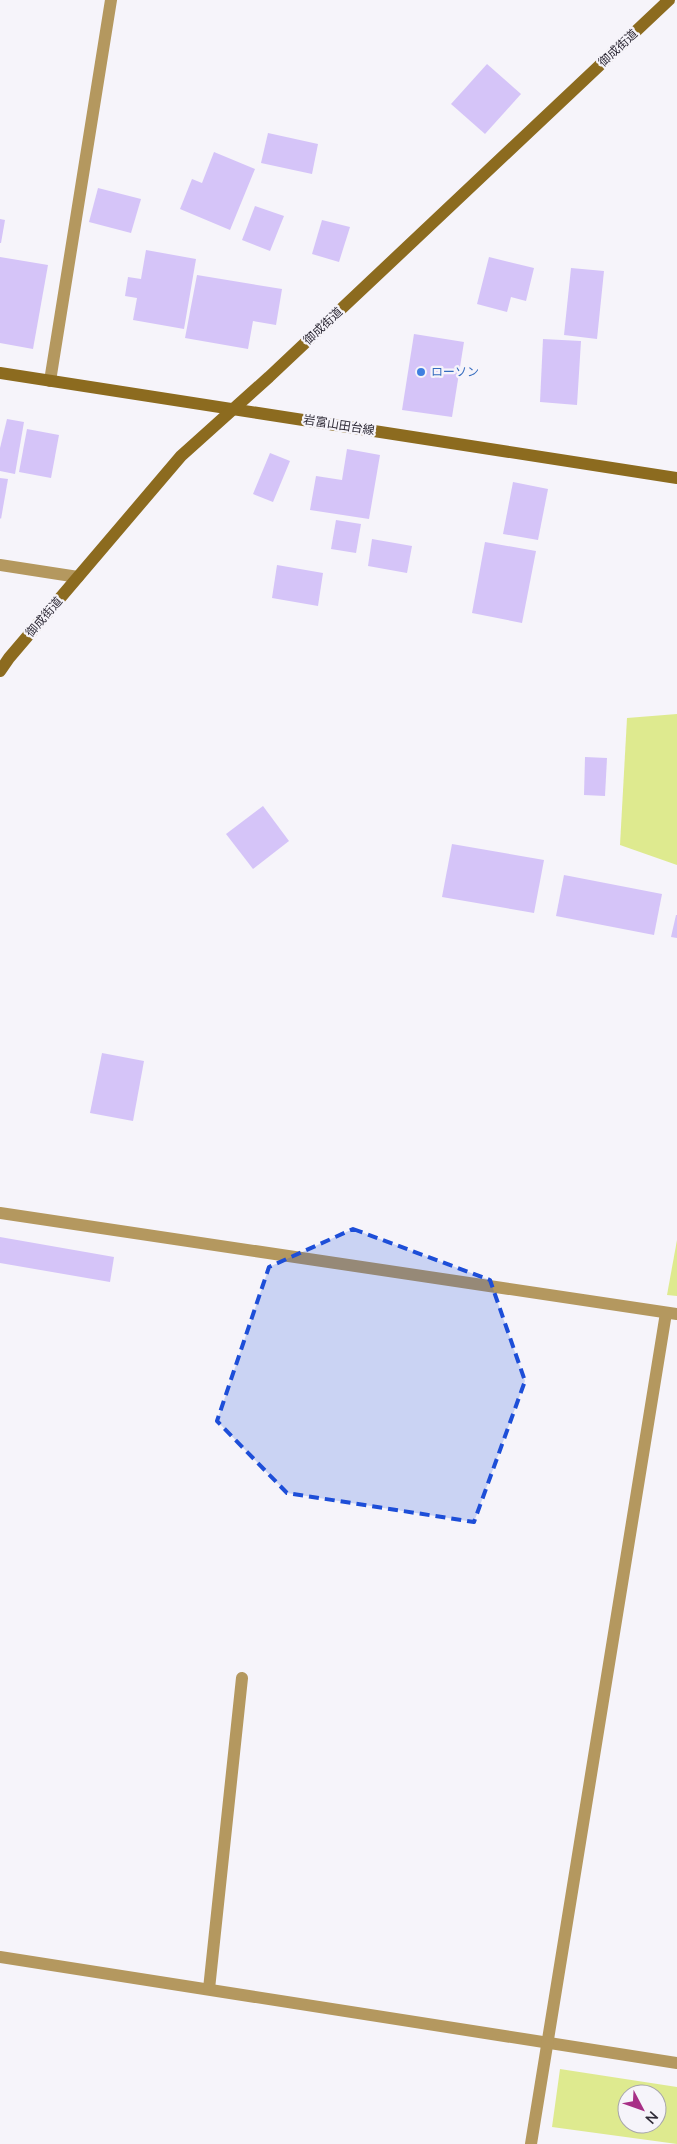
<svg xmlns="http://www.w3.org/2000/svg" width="677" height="2144" viewBox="0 0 677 2144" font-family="Lato,'Noto Sans JP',sans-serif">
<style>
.green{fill:#deea8f;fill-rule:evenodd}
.building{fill:#d5c4f8}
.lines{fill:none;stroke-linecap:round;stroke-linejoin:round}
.lane{stroke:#b4985f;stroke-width:12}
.street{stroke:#b4985f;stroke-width:12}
.secondary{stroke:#8c6b1f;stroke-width:12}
.marked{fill:#1d4ed8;fill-opacity:0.2;stroke:#1d4ed8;stroke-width:4;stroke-dasharray:10 6;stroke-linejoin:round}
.shop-dot{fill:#3f7fe0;stroke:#f6f4fa;stroke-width:2}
.labels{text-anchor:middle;stroke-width:4.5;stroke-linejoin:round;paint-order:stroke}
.street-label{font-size:12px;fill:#2f2b37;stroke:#f6f4fa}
.shop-label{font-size:12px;fill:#366cbe;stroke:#f6f4fa;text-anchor:start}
</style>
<rect width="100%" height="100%" fill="#f6f4fa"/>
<g class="green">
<path d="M 677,714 L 677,865 L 620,845 L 627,718 Z"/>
<path d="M 677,1240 L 677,1296 L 667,1295 Z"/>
<path d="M 560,2069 L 677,2087 L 677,2144 L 552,2127 ZM 627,2094 L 657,2094 L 657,2124 L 627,2124 Z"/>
</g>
<g class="building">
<path d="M 487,64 L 521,94 L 485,134 L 451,104 Z"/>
<path d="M 268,133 L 318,144 L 312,174 L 261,163 Z"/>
<path d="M 214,152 L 255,169 L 230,230 L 180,209 L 192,179 L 202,183 Z"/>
<path d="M 98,188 L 141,199 L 131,233 L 89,222 Z"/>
<path d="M 255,206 L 284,216 L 270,251 L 242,240 Z"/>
<path d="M 0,219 L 5,220 L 1,243 L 0,243 Z"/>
<path d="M 322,220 L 350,227 L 339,262 L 312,254 Z"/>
<path d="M 146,250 L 196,259 L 184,329 L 133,320 L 137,298 L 125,296 L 128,277 L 141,279 Z"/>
<path d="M 0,257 L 48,265 L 33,349 L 0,343 Z"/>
<path d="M 489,257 L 534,268 L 526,301 L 511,297 L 507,312 L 477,304 Z"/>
<path d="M 571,268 L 604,271 L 597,339 L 564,335 Z"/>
<path d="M 197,275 L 282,289 L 276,325 L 253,321 L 248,349 L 185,338 Z"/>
<path d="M 414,334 L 464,342 L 452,417 L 402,410 Z"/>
<path d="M 543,339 L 581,341 L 577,405 L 540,402 Z"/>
<path d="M 7,419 L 24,422 L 15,474 L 0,471 L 0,448 Z"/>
<path d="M 27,429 L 59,435 L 51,478 L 19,472 Z"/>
<path d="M 347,449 L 380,455 L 369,519 L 310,510 L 316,476 L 342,480 Z"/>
<path d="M 270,453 L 290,461 L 273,502 L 253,494 Z"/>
<path d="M 0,478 L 8,479 L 1,519 L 0,518 Z"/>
<path d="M 513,482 L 548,489 L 538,540 L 503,534 Z"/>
<path d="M 336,520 L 361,524 L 356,553 L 331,549 Z"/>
<path d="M 372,539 L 412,546 L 407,573 L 368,566 Z"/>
<path d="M 485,542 L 536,551 L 522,623 L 472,613 Z"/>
<path d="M 277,565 L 323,573 L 318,606 L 272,598 Z"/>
<path d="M 585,757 L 607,758 L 605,796 L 584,795 Z"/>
<path d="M 263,806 L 289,841 L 253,869 L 226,834 Z"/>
<path d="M 452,844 L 544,860 L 534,913 L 442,897 Z"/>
<path d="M 564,875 L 662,894 L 654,935 L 556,916 Z"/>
<path d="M 676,915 L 677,915 L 677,938 L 671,937 Z"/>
<path d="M 102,1053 L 144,1061 L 133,1121 L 90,1113 Z"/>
<path d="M 0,1237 L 114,1257 L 110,1282 L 0,1263 Z"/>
</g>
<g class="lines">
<path class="lane" d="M 0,565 L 78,577"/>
<g class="street">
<path d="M 50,381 L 111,0"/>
<path d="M 0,1213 L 677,1314"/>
<path d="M 0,1957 L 677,2063"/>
<path d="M 209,1989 L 242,1678"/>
<path d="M 531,2144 L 666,1313"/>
</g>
<g class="secondary">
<path d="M 0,373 L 677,478"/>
<path d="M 0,671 L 9,658 L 181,456 L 269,377 L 669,0"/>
</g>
</g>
<path class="marked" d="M 353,1229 L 490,1280 L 525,1381 L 474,1522 L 287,1493 L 217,1421 L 269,1267 Z"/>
<circle class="shop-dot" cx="421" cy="372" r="5"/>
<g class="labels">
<g class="street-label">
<text transform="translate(618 48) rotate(-43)" y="4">御成街道</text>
<text transform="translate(323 326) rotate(-43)" y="4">御成街道</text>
<text transform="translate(339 425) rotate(9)" y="4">岩富山田台線</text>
<text transform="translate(44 617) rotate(-49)" y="4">御成街道</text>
</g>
<g class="shop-label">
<text x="431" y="376">ローソン</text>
</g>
</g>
<g transform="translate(642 2109) rotate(131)"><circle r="24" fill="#f6f4fa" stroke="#a6a4ac"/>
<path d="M0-4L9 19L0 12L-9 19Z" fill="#a72f86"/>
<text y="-8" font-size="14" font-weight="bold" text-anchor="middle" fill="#2f2b37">N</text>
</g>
</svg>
